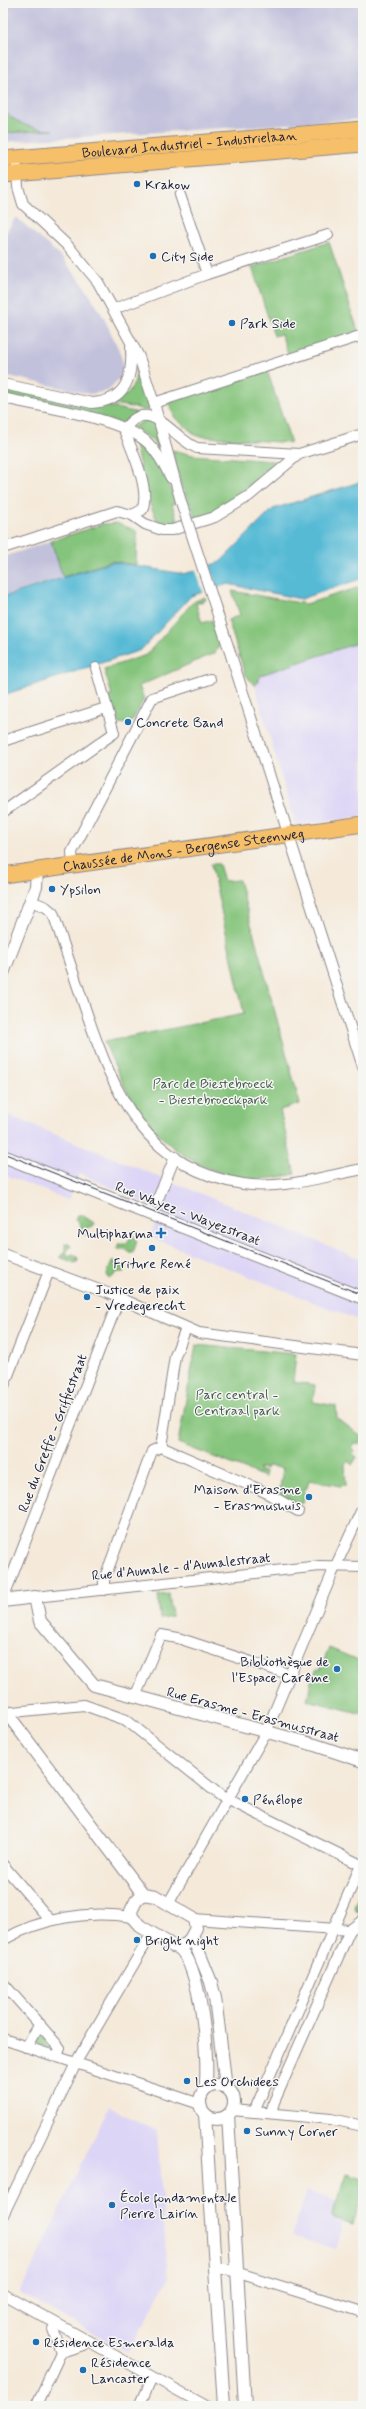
<svg xmlns="http://www.w3.org/2000/svg" width="366" height="2409" viewBox="0 0 366 2409" font-family="Mynerve,sans-serif">
<style>
.built{fill:#ddd5f6}
.industrial{fill:#c2c1dc}
.green{fill:#85c47b;stroke:#54735b}
.water{fill:#56bad5;stroke:#3c6e88}
.pier{fill:#f5eada}
.lines{fill:none;stroke-linecap:round;stroke-linejoin:round}
.minor-casing{stroke:#8c868a;stroke-width:12}
.tertiary-casing{stroke:#8c868a;stroke-width:14}
.primary-casing{stroke:#8c868a;stroke-width:17}
.minor{stroke:#fff;stroke-width:10}
.tertiary{stroke:#fff;stroke-width:12}
.primary{stroke:#f6c06b;stroke-width:15}
.tram{stroke:#22223b;stroke-width:1}
.minor-bridge-casing{stroke:#8c868a;stroke-width:12;stroke-linecap:butt}
.minor-bridge{stroke:#fff;stroke-width:10}
.poi-dot{fill:#1f6fb2;stroke:#f6f6f2;stroke-width:1.5}
.labels{text-anchor:middle;stroke-width:3;stroke-linejoin:round;paint-order:stroke}
.street-label{font-size:14px;fill:#22223b;stroke:#f6f6f2}
.poi-label{font-size:14px;fill:#22223b;stroke:#f6f6f2;text-anchor:start}
.park-label{font-size:14px;fill:#455b51;stroke:#f6f6f2}
</style>
<rect width="100%" height="100%" fill="#f6f6f2"/>
<filter id="ink" filterUnits="userSpaceOnUse"><feTurbulence type="fractalNoise" baseFrequency=".025" numOctaves="2"/><feDisplacementMap in="SourceGraphic" scale="8" xChannelSelector="R" yChannelSelector="G"/><feConvolveMatrix kernelMatrix="1 2 1 2 8 2 1 2 1" color-interpolation-filters="sRGB"/></filter>
<filter id="wash" filterUnits="userSpaceOnUse"><feTurbulence type="fractalNoise" baseFrequency=".012" numOctaves="4" result="noise"/><feDisplacementMap in="SourceGraphic" scale="16" xChannelSelector="R" yChannelSelector="G"/><feGaussianBlur stdDeviation="0.9" result="paint"/><feColorMatrix in="noise" values="0 0 0 0 0 0 0 0 0 0 0 0 0 0 0 0 0 1.4 0 .05"/><feComposite in="paint" operator="in"/></filter>
<g filter="url(#wash)">
<rect width="100%" height="100%" fill="#f5eada"/>
<g class="built">
<path d="M 363,641 L 363,816 L 296,826 L 255,686 L 261,675 Z"/>
<path d="M 3,1113 L 363,1260 L 363,1322 L 150,1237 L 161,1210 L 79,1173 L 68,1200 L 3,1174 Z"/>
<path d="M 109,2107 L 157,2131 L 168,2279 L 128,2352 L 20,2293 Z"/>
<path d="M 307,2191 L 337,2201 L 332,2218 L 343,2222 L 335,2249 L 292,2236 Z"/>
</g>
<g class="industrial">
<path d="M 3,3 L 363,3 L 363,119 L 3,142 Z"/>
<path d="M 16,217 L 61,257 L 82,283 L 103,316 L 119,350 L 123,363 L 120,377 L 108,391 L 90,394 L 3,375 L 3,237 Z"/>
<path d="M 51,541 L 63,577 L 3,596 L 3,557 Z"/>
</g>
<g class="green">
<path d="M 3,109 C 16,125 33,129 53,130 L 3,133 Z"/>
<path d="M 329,242 L 359,334 L 289,356 L 281,334 L 274,336 L 252,267 Z"/>
<path d="M 136,363 L 152,409 L 143,411 L 138,408 L 112,404 C 130,394 138,385 136,363 Z"/>
<path d="M 267,370 L 291,443 L 197,436 L 175,418 L 168,402 Z"/>
<path d="M 3,387 L 95,407 L 107,406 L 139,413 L 127,419 L 124,424 L 3,396 Z"/>
<path d="M 146,420 L 156,423 L 163,454 L 153,441 L 133,427 Z"/>
<path d="M 134,441 C 157,458 167,475 176,502 L 172,504 L 179,526 L 170,526 L 157,520 L 148,500 Z"/>
<path d="M 172,450 L 193,455 L 273,461 L 272,466 C 258,475 248,488 236,499 C 224,509 211,514 197,520 L 181,486 Z"/>
<path d="M 117,523 L 137,531 L 136,565 L 112,561 L 63,577 L 51,541 L 103,524 Z"/>
<path d="M 363,586 L 363,641 L 261,675 L 255,686 L 254,685 L 245,674 L 228,620 L 240,615 L 232,591 L 306,604 Z"/>
<path d="M 205,597 L 206,600 L 196,604 L 202,623 L 212,620 L 220,644 L 215,653 L 139,686 L 144,699 L 132,721 L 127,724 L 119,723 L 114,716 L 108,697 L 112,695 L 104,669 L 146,655 L 193,602 Z"/>
<path d="M 211,864 L 219,864 L 224,881 L 239,880 L 300,1104 L 280,1110 L 295,1174 C 284,1176 273,1179 262,1179 C 205,1178 164,1149 134,1103 C 122,1085 114,1062 104,1042 L 244,1014 Z"/>
<path d="M 78,1215 L 82,1215 L 94,1223 L 92,1226 L 86,1228 L 85,1235 L 80,1233 L 81,1226 L 76,1219 Z"/>
<path d="M 134,1236 L 137,1241 L 133,1253 L 129,1253 L 126,1249 L 118,1249 L 118,1244 L 126,1244 L 131,1237 Z"/>
<path d="M 68,1243 L 71,1246 L 66,1252 L 69,1256 L 73,1254 L 77,1256 L 78,1261 L 75,1263 L 60,1257 L 65,1251 L 65,1244 Z"/>
<path d="M 112,1261 L 115,1261 L 118,1267 L 125,1266 L 127,1269 L 124,1272 L 118,1272 L 110,1279 L 107,1275 Z"/>
<path d="M 196,1345 L 296,1354 L 293,1382 L 315,1385 L 313,1402 L 336,1406 L 337,1418 L 363,1438 L 359,1444 L 355,1442 L 351,1448 L 355,1452 L 353,1454 L 357,1457 L 352,1465 L 348,1461 L 345,1464 L 346,1485 L 340,1486 L 309,1480 L 307,1488 L 305,1488 L 303,1504 L 279,1495 L 283,1468 L 267,1466 L 266,1469 L 259,1468 L 259,1471 L 265,1472 L 265,1477 L 178,1443 Z"/>
<path d="M 169,1594 L 172,1617 L 160,1619 L 158,1595 Z"/>
<path d="M 329,1648 L 363,1662 L 363,1714 L 307,1700 L 312,1677 L 317,1669 L 320,1670 Z"/>
<path d="M 363,1884 L 363,1910 L 360,1912 L 356,1911 L 354,1906 Z"/>
<path d="M 40,2033 L 42,2033 L 53,2049 L 35,2043 Z"/>
<path d="M 346,2173 L 363,2178 L 363,2192 L 353,2225 L 331,2218 Z"/>
</g>
<path class="water" d="M 363,481 L 363,578 L 301,599 L 228,584 L 191,596 L 141,650 L 3,695 L 3,597 L 112,562 L 184,574 L 220,562 L 273,509 Z"/>
<path class="pier" d="M 209,563 L 217,589 L 204,594 L 195,568 Z"/>
</g>
<g filter="url(#ink)">
<g class="lines">
<defs>
<g id="minor">
<path d="M 16,158 L 18,187 L 23,204 L 69,247 L 98,282 L 139,357 L 154,403 L 181,502"/>
<path d="M 180,195 L 207,274"/>
<path d="M 114,309 L 207,274 L 328,235"/>
<path d="M 3,384 L 92,403 C 126,401 133,377 131,347"/>
<path d="M 3,398 C 41,407 121,417 148,443 C 158,453 165,466 171,478"/>
<path d="M 154,403 L 363,335"/>
<path d="M 124,430 C 149,393 173,439 197,448 L 299,454"/>
<path d="M 124,430 C 132,450 151,490 142,510 L 132,515"/>
<path d="M 3,548 L 117,511 L 132,515 L 145,524 L 162,530 L 172,530 L 215,517 L 249,496 L 299,454 L 363,434"/>
<path d="M 228,646 L 363,1067"/>
<path d="M 96,668 L 114,733"/>
<path d="M 3,741 L 106,708"/>
<path d="M 3,812 L 114,733"/>
<path d="M 73,865 L 72,852 L 152,698 L 210,679"/>
<path d="M 31,901 L 46,907 L 53,913 C 64,946 75,978 86,1011 C 114,1094 146,1169 243,1184 C 282,1190 325,1176 363,1169"/>
<path d="M 157,1201 L 175,1157"/>
<path d="M 3,1254 L 110,1294 L 199,1333 L 363,1355"/>
<path d="M 3,1388 L 49,1271"/>
<path d="M 161,1447 L 265,1492 L 298,1511"/>
<path d="M 161,1447 L 175,1356 L 186,1328"/>
<path d="M 104,1590 L 104,1580 L 152,1451 L 161,1447"/>
<path d="M 35,1597 L 320,1566 L 363,1567"/>
<path d="M 8,1600 L 6,1591 L 12,1576 L 119,1299"/>
<path d="M 135,1697 L 161,1635 L 178,1638 L 291,1675"/>
<path d="M 3,1713 L 84,1705 L 126,1720 L 221,1796 L 363,1866"/>
<path d="M 3,1865 L 50,1920"/>
<path d="M 168,1904 L 266,1732 L 332,1574 L 363,1507"/>
<path d="M 194,1919 L 350,1930 L 363,1920"/>
<path d="M 3,1940 C 41,1918 88,1910 132,1917"/>
<path d="M 3,1983 L 60,2048 L 57,2057"/>
<path d="M 3,2039 L 200,2104"/>
<path d="M 26,2047 L 40,2024"/>
<path d="M 232,2110 L 331,2119 L 363,2126"/>
<path d="M 254,2112 L 361,1865"/>
<path d="M 271,2113 L 274,2102 L 350,1930"/>
<path d="M 3,2215 L 79,2057 L 152,1933"/>
<path d="M 217,2269 L 226,2269 L 363,2312"/>
<path d="M 3,2294 L 206,2406"/>
<path d="M 61,2352 L 83,2345 L 86,2341"/>
<path d="M 36,2406 L 61,2352 L 53,2329 L 56,2324"/>
<path d="M 139,2406 L 152,2377"/>
</g>
<g id="tertiary">
<path d="M 3,973 L 36,887 L 37,870"/>
<path d="M 3,1156 L 363,1298"/>
<path d="M 3,1601 L 35,1597 L 40,1621 L 94,1685 L 315,1745 L 363,1761"/>
<path d="M 3,1708 L 143,1894"/>
<path d="M 143,1894 L 155,1896 L 194,1919 L 196,1928 L 188,1943 L 178,1947 L 173,1946 L 140,1926 L 132,1917 L 131,1911 L 136,1901 Z"/>
<path d="M 193,1938 L 211,1982 L 215,1998 L 226,2087"/>
<path d="M 178,1947 C 201,1963 210,2063 205,2090"/>
<circle cx="217" cy="2102" r="17"/>
<path d="M 205,2114 L 224,2406"/>
<path d="M 228,2115 L 245,2406"/>
</g>
<g id="primary">
<path id="s1" d="M 3,159 L 363,129"/>
<path d="M 3,175 L 363,144"/>
<path id="s2" d="M 3,875 L 363,824"/>
</g>
</defs>
<use href="#minor" class="minor-casing"/>
<use href="#tertiary" class="tertiary-casing"/>
<use href="#primary" class="primary-casing"/>
<use href="#minor" class="minor"/>
<use href="#tertiary" class="tertiary"/>
<use href="#primary" class="primary"/>
<path class="tram" d="M 3,1153 L 363,1295"/>
<defs>
<path id="minor-bridge" d="M 181,502 L 228,646"/>
</defs>
<use href="#minor-bridge" class="minor-bridge-casing"/>
<use href="#minor-bridge" class="minor-bridge"/>
</g>
</g>
<g class="poi-dot">
<circle cx="137" cy="184" r="4"/>
<circle cx="153" cy="256" r="4"/>
<circle cx="232" cy="323" r="4"/>
<circle cx="128" cy="722" r="4"/>
<circle cx="52" cy="889" r="4"/>
<path d="M159 1227h4v4h4v4h-4v4h-4v-4h-4v-4h4z"/>
<circle cx="152" cy="1248" r="4"/>
<circle cx="87" cy="1297" r="4"/>
<circle cx="309" cy="1497" r="4"/>
<circle cx="337" cy="1669" r="4"/>
<circle cx="245" cy="1799" r="4"/>
<circle cx="137" cy="1940" r="4"/>
<circle cx="187" cy="2081" r="4"/>
<circle cx="247" cy="2131" r="4"/>
<circle cx="112" cy="2205" r="4"/>
<circle cx="36" cy="2342" r="4"/>
<circle cx="83" cy="2370" r="4"/>
</g>
<g class="labels">
<g class="street-label">
<text dy="5" stroke="none"><textPath href="#s1" startOffset="187">Boulevard Industriel - Industrielaan</textPath></text>
<text dy="5" stroke="none"><textPath href="#s2" startOffset="182">Chaussée de Mons - Bergense Steenweg</textPath></text>
<text transform="translate(188 1213) rotate(21)" y="5">Rue Wayez - Wayezstraat</text>
<text transform="translate(52 1433) rotate(-69)" y="5">Rue du Greffe - Griffiestraat</text>
<text transform="translate(181 1566) rotate(-6)" y="5">Rue d'Aumale - d'Aumalestraat</text>
<text transform="translate(253 1714) rotate(15)" y="5">Rue Erasme - Erasmusstraat</text>
</g>
<g class="poi-label">
<text x="145" y="189">Krakow</text>
<text x="161" y="261">City Side</text>
<text x="240" y="328">Park Side</text>
<text x="136" y="727">Concrete Band</text>
<text x="60" y="894">Ypsilon</text>
<text x="153" y="1238" text-anchor="end">Multipharma</text>
<text x="152" y="1268" text-anchor="middle">Friture René</text>
<text x="95" y="1294">Justice de paix<tspan x="95" dy="16">- Vredegerecht</tspan></text>
<text x="301" y="1494" text-anchor="end">Maison d'Erasme<tspan x="301" dy="16">- Erasmushuis</tspan></text>
<text x="329" y="1666" text-anchor="end">Bibliothèque de<tspan x="329" dy="16">l'Espace Carême</tspan></text>
<text x="253" y="1804">Pénélope</text>
<text x="145" y="1945">Bright night</text>
<text x="195" y="2086">Les Orchidees</text>
<text x="255" y="2136">Sunny Corner</text>
<text x="120" y="2202">École fondamentale<tspan x="120" dy="16">Pierre Lairin</tspan></text>
<text x="44" y="2347">Résidence Esmeralda</text>
<text x="91" y="2367">Résidence<tspan x="91" dy="16">Lancaster</tspan></text>
</g>
<g class="park-label">
<text x="213" y="1088">Parc de Biestebroeck<tspan x="213" dy="16">- Biestebroeckpark</tspan></text>
<text x="237" y="1399">Parc central -<tspan x="237" dy="16">Centraal park</tspan></text>
</g>
</g>
<rect width="366" height="2409" fill="none" stroke="#f6f6f2" stroke-width="16"/>
</svg>
